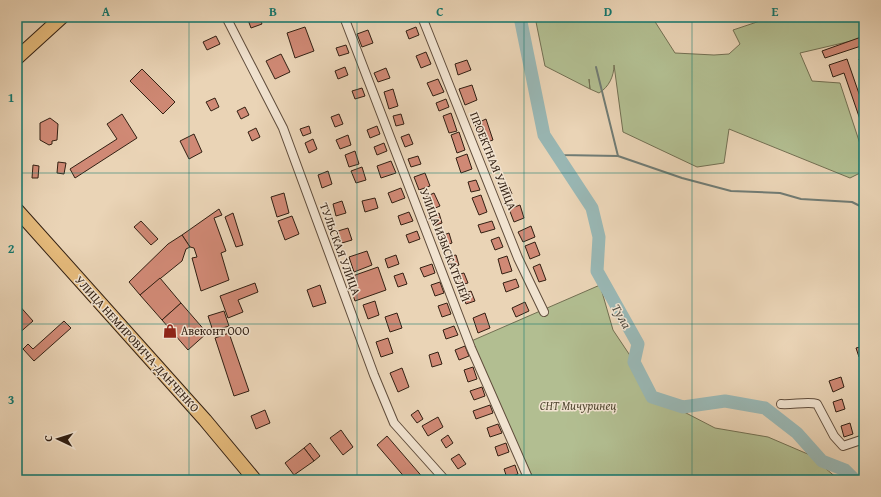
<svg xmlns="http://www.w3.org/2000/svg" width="881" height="497" viewBox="0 0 881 497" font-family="'Gentium Book Plus',serif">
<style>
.green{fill:#b2be91;stroke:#726f52}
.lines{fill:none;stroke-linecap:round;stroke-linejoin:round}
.stream{stroke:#707b74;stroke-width:2}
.river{stroke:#99b7b4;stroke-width:13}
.building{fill:#d08975;stroke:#322013}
.minor-casing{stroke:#604d3c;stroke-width:10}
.primary-casing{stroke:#322013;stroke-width:15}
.minor{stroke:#f1e3d0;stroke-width:8}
.primary{stroke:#e5ba7b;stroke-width:13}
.grid{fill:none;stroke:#0f766e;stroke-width:1;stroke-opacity:0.55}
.labels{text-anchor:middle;stroke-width:3;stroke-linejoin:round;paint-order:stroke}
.street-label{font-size:12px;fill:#322013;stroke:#f1e3d0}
.poi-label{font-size:12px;fill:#322013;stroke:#f1e3d0;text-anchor:start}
.park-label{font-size:12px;font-style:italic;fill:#524832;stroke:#f1e3d0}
.water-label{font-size:13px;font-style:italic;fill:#514d43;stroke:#f1e3d0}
.neatline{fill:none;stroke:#0f766e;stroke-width:1.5}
.grid-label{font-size:13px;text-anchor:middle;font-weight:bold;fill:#0f766e}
</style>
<rect width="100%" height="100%" fill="#ead4b6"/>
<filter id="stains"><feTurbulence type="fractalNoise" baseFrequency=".005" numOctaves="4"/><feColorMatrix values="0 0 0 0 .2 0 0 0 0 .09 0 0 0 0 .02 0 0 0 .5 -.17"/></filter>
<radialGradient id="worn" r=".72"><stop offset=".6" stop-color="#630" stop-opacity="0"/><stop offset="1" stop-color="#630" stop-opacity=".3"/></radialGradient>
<g class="green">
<path d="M 535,17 L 652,17 L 675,53 L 714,55 L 729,54 L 740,44 L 733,30 L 772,17 L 864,17 L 864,38 L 800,53 L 812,81 L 840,83 L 864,156 L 864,171 L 850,178 L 729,129 L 724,163 L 697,167 L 623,132 L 614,65 C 614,76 609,87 599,93 L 590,89 L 589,79 L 590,89 L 545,66 Z"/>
<path d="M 600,285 L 613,330 L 659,399 L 715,428 L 768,437 L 810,455 L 839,480 L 534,480 L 469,342 Z"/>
</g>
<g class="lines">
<g class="stream">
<path d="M 596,67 L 618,156"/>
<path d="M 544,135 L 561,155 L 618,156 L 682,178 L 731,191 L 780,193 L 801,199 L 852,202 L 864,208"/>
</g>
<path class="river" d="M 520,17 L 544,135 L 592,208 L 599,237 L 597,271 L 638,344 L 634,362 L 652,397 L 683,407 L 725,401 L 765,408 L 797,433 L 822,461 L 845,470 L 855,480"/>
</g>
<g class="building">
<path d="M 256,17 L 259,17 L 262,24 L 251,28 L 248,20 Z"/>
<path d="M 305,27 L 314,51 L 295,58 L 287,33 Z"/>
<path d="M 416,27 L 419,35 L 409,39 L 406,31 Z"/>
<path d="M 368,30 L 373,43 L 362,47 L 357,34 Z"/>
<path d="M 216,36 L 220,44 L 207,50 L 203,42 Z"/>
<path d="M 864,36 L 864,45 L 825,58 L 822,51 Z"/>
<path d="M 346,45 L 349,53 L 339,56 L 336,48 Z"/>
<path d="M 426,52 L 431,64 L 421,68 L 416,56 Z"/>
<path d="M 281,54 L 290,72 L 275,79 L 266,61 Z"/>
<path d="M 864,57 L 864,74 L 859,59 Z"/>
<path d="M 847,59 L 864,108 L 864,131 L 844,73 L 833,77 L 829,65 Z"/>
<path d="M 467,60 L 471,70 L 458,75 L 455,64 Z"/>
<path d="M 345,67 L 348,75 L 338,79 L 335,71 Z"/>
<path d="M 386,68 L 390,78 L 378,82 L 374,73 Z"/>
<path d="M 142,69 L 175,102 L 163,114 L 130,81 Z"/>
<path d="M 438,79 L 444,92 L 433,96 L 427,83 Z"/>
<path d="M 472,85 L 477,100 L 465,105 L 459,89 Z"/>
<path d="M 362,88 L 365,96 L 355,99 L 352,91 Z"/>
<path d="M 393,89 L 398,106 L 389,109 L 384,92 Z"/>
<path d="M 215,98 L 219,107 L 211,111 L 206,102 Z"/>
<path d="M 446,99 L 449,107 L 439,111 L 436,103 Z"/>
<path d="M 245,107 L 249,115 L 241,119 L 237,111 Z"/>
<path d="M 451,113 L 457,131 L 449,133 L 443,116 Z"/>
<path d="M 122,114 L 137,138 L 75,178 L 70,169 L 117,139 L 107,124 Z"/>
<path d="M 339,114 L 343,124 L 335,127 L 331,117 Z"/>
<path d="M 401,114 L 404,124 L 396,126 L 393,116 Z"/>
<path d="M 50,118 L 58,124 L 57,140 L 52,141 L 52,144 L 49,145 L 40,140 L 40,123 Z"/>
<path d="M 486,119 L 493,140 L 482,144 L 475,124 Z"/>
<path d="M 309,126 L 311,133 L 303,136 L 300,129 Z"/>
<path d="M 377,126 L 380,134 L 370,138 L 367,130 Z"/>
<path d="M 256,128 L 260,137 L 252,141 L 248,132 Z"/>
<path d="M 459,132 L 465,150 L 457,153 L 451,135 Z"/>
<path d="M 194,134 L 202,152 L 189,159 L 180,141 Z"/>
<path d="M 409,134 L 413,144 L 405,147 L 401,137 Z"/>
<path d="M 348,135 L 351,145 L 340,149 L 336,140 Z"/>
<path d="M 313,139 L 317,149 L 309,153 L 305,143 Z"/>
<path d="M 384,143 L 387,151 L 377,155 L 374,147 Z"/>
<path d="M 355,151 L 359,164 L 349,167 L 345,155 Z"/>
<path d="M 467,154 L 472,169 L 461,173 L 456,158 Z"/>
<path d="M 418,156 L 421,164 L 411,167 L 408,159 Z"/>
<path d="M 391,161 L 396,173 L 381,178 L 377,166 Z"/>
<path d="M 58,162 L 66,163 L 64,174 L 57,173 Z"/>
<path d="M 33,165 L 39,166 L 38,178 L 32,178 Z"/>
<path d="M 362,167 L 366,180 L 356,183 L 351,171 Z"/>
<path d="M 328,171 L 332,184 L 322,188 L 318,175 Z"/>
<path d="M 425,173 L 430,186 L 419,190 L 414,177 Z"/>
<path d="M 476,180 L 480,190 L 471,192 L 468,182 Z"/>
<path d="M 509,187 L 512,194 L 506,197 L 504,189 Z"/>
<path d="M 401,188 L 405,198 L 392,203 L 388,193 Z"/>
<path d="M 284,193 L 289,213 L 277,217 L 271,197 Z"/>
<path d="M 434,193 L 440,206 L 428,211 L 423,198 Z"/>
<path d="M 481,195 L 487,212 L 479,215 L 472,198 Z"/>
<path d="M 375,198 L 378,208 L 365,212 L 362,201 Z"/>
<path d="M 342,201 L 346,213 L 336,216 L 333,204 Z"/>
<path d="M 520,205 L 524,218 L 514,222 L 509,209 Z"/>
<path d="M 219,209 L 222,215 L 214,218 L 226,251 L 221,253 L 229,280 L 201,291 L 192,258 L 197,257 L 194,248 L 190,247 L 182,235 Z"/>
<path d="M 409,212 L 413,221 L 401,225 L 398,216 Z"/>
<path d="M 233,213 L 243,245 L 236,247 L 225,217 Z"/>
<path d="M 439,213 L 442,223 L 434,226 L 431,216 Z"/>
<path d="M 292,216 L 299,234 L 285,240 L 278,221 Z"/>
<path d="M 141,221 L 158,239 L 151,245 L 134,227 Z"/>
<path d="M 492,221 L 495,229 L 481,233 L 478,225 Z"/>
<path d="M 531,226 L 535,237 L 523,242 L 518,232 Z"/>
<path d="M 348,228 L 352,240 L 342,243 L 338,231 Z"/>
<path d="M 417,231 L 420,239 L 409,243 L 406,235 Z"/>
<path d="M 449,233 L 452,243 L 444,246 L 441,236 Z"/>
<path d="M 182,235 L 190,247 L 186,249 L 182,261 L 140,295 L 129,282 L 168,244 Z"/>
<path d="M 499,237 L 503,247 L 495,250 L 491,240 Z"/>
<path d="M 535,242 L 540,255 L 530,259 L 525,246 Z"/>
<path d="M 367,251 L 372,265 L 354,272 L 349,257 Z"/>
<path d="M 396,255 L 399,264 L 388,268 L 385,259 Z"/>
<path d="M 456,255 L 459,265 L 451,267 L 447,257 Z"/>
<path d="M 507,256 L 512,271 L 502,274 L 498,259 Z"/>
<path d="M 432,264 L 435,273 L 424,277 L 420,268 Z"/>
<path d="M 540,264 L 546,280 L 539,282 L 533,267 Z"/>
<path d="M 378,267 L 386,290 L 355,301 L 347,278 Z"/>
<path d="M 403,273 L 407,284 L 398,287 L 394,276 Z"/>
<path d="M 464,273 L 468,283 L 460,285 L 456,275 Z"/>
<path d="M 160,278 L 181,303 L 162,320 L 140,295 Z"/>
<path d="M 516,279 L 519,287 L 506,292 L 503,283 Z"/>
<path d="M 440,282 L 444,293 L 435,296 L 431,285 Z"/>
<path d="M 255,283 L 258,292 L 238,300 L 243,312 L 228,318 L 220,296 Z"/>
<path d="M 320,285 L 326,303 L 313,307 L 307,290 Z"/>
<path d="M 471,291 L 475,301 L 466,304 L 463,294 Z"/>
<path d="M 375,301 L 379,315 L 368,319 L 363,305 Z"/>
<path d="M 525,302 L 529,311 L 516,317 L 512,308 Z"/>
<path d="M 17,303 L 33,321 L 17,335 Z"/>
<path d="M 181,303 L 207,333 L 188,350 L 162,320 Z"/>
<path d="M 447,303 L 451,314 L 442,317 L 438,306 Z"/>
<path d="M 224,311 L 229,326 L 213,331 L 208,316 Z"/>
<path d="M 397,313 L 402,328 L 390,332 L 385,317 Z"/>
<path d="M 485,313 L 490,328 L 478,333 L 473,318 Z"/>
<path d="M 64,321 L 71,328 L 34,361 L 23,349 L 28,344 L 33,349 Z"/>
<path d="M 454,326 L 458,335 L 446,339 L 443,330 Z"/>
<path d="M 229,333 L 249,391 L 234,396 L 215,338 Z"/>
<path d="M 388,338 L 393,353 L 381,357 L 376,342 Z"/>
<path d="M 465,346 L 469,356 L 459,360 L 455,350 Z"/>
<path d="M 864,346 L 864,355 L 859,357 L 856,348 Z"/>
<path d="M 438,352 L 442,364 L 432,367 L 429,355 Z"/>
<path d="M 473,367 L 477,379 L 468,382 L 464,370 Z"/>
<path d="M 402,368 L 409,387 L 398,392 L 390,373 Z"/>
<path d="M 841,377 L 844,387 L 833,392 L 829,381 Z"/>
<path d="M 482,387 L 485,396 L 474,400 L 470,391 Z"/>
<path d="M 842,399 L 845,409 L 836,412 L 833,402 Z"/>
<path d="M 490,405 L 493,413 L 476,419 L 473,411 Z"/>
<path d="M 265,410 L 270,423 L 256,429 L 251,416 Z"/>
<path d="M 418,410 L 423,419 L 417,423 L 411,415 Z"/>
<path d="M 438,417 L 443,427 L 428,436 L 422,426 Z"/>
<path d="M 850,423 L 853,434 L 844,437 L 841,426 Z"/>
<path d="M 498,424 L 502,433 L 490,437 L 487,428 Z"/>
<path d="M 341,430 L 353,447 L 343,455 L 330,438 Z"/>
<path d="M 448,435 L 453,443 L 446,448 L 441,440 Z"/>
<path d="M 387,436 L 425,480 L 407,480 L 377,445 Z"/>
<path d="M 310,443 L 320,456 L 314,461 L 304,448 Z"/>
<path d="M 506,443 L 509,452 L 498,456 L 495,447 Z"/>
<path d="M 304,448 L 314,461 L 294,475 L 285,463 Z"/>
<path d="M 459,454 L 466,464 L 458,469 L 451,459 Z"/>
<path d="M 515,465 L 518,474 L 507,478 L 504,469 Z"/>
<path d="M 217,476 L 218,480 L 167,480 Z"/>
</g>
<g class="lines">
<defs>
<g id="minor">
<path d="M 226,17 L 283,128 L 374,375 L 394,423 L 445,480"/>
<path d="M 344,17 L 471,348 L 529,480"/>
<path d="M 422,17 L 518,258 L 544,312"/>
<path d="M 781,404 C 792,405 809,401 817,404 L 834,436 L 843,446 L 864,439"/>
</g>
<g id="primary">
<path d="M 17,58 L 62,17"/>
<path d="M 17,210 L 205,420 L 255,480"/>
</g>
</defs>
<use href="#minor" class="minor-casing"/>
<use href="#primary" class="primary-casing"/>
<use href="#minor" class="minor"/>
<use href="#primary" class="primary"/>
</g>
<path class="grid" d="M 189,17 L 189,480M 357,17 L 357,480M 524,17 L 524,480M 692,17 L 692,480M 17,173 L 864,173M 17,324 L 864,324"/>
<defs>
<symbol id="shop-bare" viewBox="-9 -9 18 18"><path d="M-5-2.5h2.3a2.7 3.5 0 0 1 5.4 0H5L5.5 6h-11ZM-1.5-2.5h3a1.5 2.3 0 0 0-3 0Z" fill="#8f2418" stroke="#f1e3d0" stroke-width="2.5" paint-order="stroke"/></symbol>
</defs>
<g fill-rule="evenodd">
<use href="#shop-bare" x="160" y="321" width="20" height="20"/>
</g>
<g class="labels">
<g class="street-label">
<text transform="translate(493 161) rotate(68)" y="4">ПРОЕКТНАЯ УЛИЦА</text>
<text transform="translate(445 245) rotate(69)" y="4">УЛИЦА ИЗЫСКАТЕЛЕЙ</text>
<text transform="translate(340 249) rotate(70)" y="4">ТУЛЬСКАЯ УЛИЦА</text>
<text transform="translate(137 344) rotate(48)" y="4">УЛИЦА НЕМИРОВИЧА-ДАНЧЕНКО</text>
</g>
<g class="poi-label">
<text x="181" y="335">Авеконт ООО</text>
</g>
<g class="park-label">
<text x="578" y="410">СНТ Мичуринец</text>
</g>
<g class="water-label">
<text transform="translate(622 316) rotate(60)" y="5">Тула</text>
</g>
</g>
<rect width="881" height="497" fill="none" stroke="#ead4b6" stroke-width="44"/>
<g transform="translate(58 439) rotate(274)" stroke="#f1e3d0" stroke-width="3" paint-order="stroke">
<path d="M0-3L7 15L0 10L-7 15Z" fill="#322013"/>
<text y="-6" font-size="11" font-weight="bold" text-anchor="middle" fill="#322013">С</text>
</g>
<rect x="22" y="22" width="837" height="453" class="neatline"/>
<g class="grid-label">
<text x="106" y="16">A</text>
<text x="273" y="16">B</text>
<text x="440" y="16">C</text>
<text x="608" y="16">D</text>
<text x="775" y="16">E</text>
<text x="11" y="102">1</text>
<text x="11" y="253">2</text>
<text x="11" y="404">3</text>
</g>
<rect width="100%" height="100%" filter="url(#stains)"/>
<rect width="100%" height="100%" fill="url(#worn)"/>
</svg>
